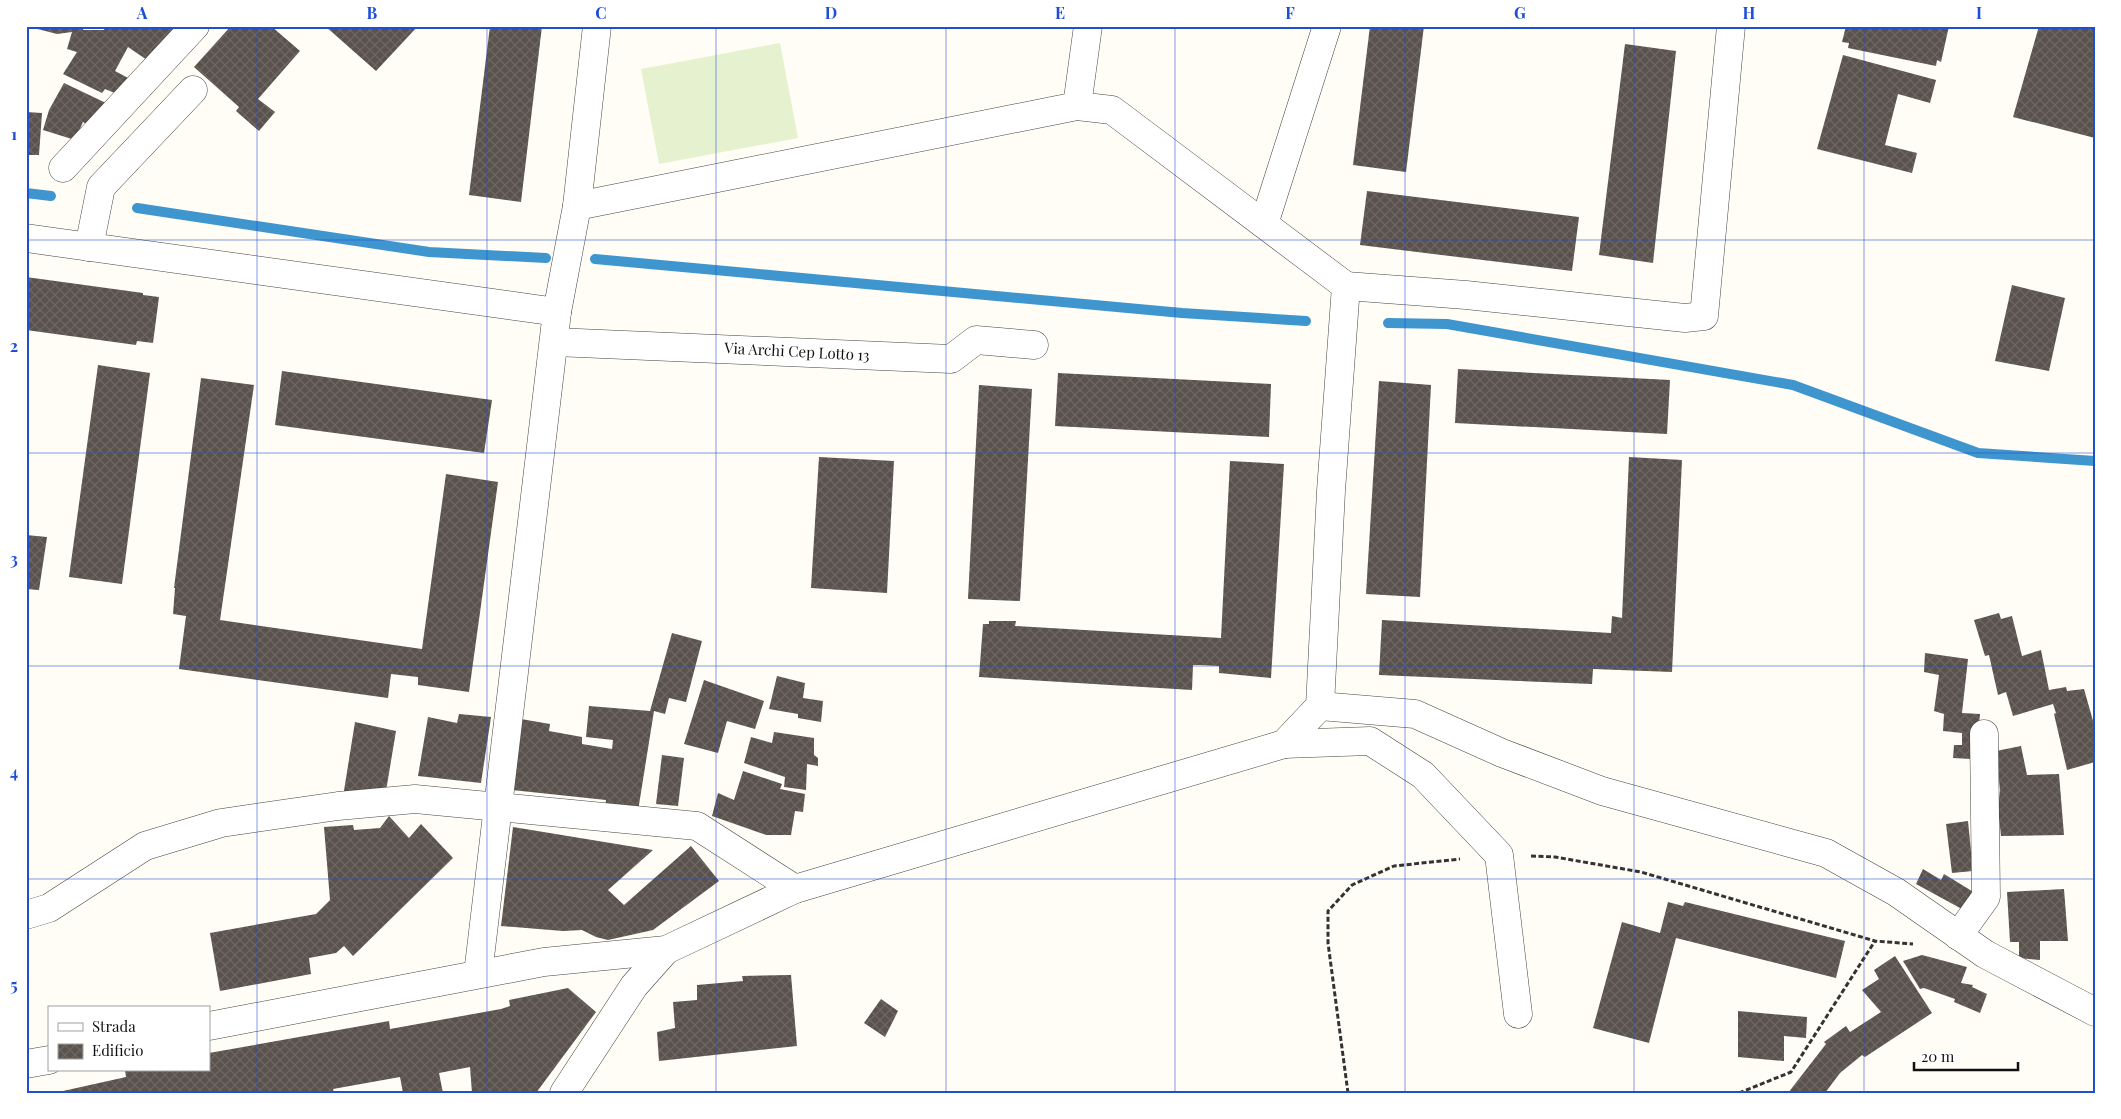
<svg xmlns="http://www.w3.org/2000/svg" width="2121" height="1119" viewBox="0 0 2121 1119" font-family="'Playfair Display',serif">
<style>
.pitch{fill:#e6f2cf}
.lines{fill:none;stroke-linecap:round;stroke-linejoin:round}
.stream{stroke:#3f96cf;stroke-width:10}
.building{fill:url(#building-cross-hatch)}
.minor-casing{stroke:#444;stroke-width:29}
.path{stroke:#333;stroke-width:3;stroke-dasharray:5 2.5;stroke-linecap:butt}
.minor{stroke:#fff;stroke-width:28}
.grid{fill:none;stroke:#1d4ed8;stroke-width:1;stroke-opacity:0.55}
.labels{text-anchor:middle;stroke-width:5;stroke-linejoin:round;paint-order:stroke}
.street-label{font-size:15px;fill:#111;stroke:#fff}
.neatline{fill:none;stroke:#1d4ed8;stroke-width:2}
.grid-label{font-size:16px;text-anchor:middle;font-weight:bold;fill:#1d4ed8}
</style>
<defs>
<pattern id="building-cross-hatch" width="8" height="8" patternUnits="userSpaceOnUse" patternTransform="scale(1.25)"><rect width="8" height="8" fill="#5a524d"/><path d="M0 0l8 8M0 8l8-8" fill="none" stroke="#6d6662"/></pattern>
</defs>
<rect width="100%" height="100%" fill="#fffdf5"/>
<path class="pitch" d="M 780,43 L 798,138 L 659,164 L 641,69 Z"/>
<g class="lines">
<g class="stream">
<path d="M 26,193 L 51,196"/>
<path d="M 137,208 L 429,252 L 546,258"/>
<path d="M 595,259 L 1182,313 L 1306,321"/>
<path d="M 1388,323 L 1447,324 L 1793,385 L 1978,453 L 2095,461"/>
</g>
</g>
<g class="building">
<path d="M 26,26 L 84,26 L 83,30 L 104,30 L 105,26 L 176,26 L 147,60 L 128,47 L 115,71 L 130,79 L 117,94 L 105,89 L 102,93 L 63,74 L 77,52 L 67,49 L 72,32 L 57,34 Z"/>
<path d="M 231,26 L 271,26 L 300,51 L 258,99 L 275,112 L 259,131 L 236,111 L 239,107 L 194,67 Z"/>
<path d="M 325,26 L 418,26 L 376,71 Z"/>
<path d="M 490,26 L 542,26 L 521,202 L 469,195 Z"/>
<path d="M 1370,26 L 1424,26 L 1406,172 L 1353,165 Z"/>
<path d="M 1846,26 L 1949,26 L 1941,62 L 1937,60 L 1936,66 L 1848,48 L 1849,43 L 1842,42 Z"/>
<path d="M 2039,26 L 2095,26 L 2095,138 L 2013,117 Z"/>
<path d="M 1625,44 L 1676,51 L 1653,263 L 1599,255 Z"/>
<path d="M 1843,55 L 1936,80 L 1930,103 L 1898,94 L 1885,145 L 1917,153 L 1912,173 L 1817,149 Z"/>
<path d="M 64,83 L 106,103 L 89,126 L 83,122 L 75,140 L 43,130 L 49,110 Z"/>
<path d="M 26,112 L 42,113 L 39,155 L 26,155 Z"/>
<path d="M 1367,191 L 1579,217 L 1572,271 L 1360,245 Z"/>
<path d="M 26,277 L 143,293 L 143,295 L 159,297 L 153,343 L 137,341 L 136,345 L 26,330 Z"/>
<path d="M 2012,285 L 2065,298 L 2049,371 L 1995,361 Z"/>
<path d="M 98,365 L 150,373 L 122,584 L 69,577 Z"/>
<path d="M 1458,369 L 1670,380 L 1667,434 L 1455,423 Z"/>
<path d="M 282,371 L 492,400 L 484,453 L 275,425 Z"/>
<path d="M 1058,373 L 1271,384 L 1269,437 L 1055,426 Z"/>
<path d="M 201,378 L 254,385 L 220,620 L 422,649 L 446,474 L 498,482 L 469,692 L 418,685 L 418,677 L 391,674 L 388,698 L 179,669 L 186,616 L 173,614 L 175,588 L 174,588 Z"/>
<path d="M 1379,381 L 1431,385 L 1420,597 L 1366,594 Z"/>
<path d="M 979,385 L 1032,389 L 1020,601 L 968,599 Z"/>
<path d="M 819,457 L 894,461 L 887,593 L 811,588 Z"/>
<path d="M 1629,457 L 1682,460 L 1672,672 L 1593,669 L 1592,684 L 1379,675 L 1382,620 L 1611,633 L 1612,616 L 1622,618 Z"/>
<path d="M 1230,461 L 1284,464 L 1271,678 L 1219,673 L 1219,666 L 1200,665 L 1193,665 L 1192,690 L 979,677 L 983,624 L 989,624 L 989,621 L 1016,621 L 1015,626 L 1221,638 Z"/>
<path d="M 26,535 L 47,537 L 39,590 L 26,589 Z"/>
<path d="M 1999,613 L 2001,619 L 2012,616 L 2022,656 L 2041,650 L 2049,690 L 2066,687 L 2067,691 L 2084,689 L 2095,728 L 2095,762 L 2067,770 L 2054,714 L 2056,713 L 2053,704 L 2013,716 L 2006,692 L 1998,695 L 1989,655 L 1985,656 L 1974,620 Z"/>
<path d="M 672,633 L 702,641 L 686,702 L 669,698 L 665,714 L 654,711 L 638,811 L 605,808 L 606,800 L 512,790 L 521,719 L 550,724 L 549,731 L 582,737 L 582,744 L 612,749 L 613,740 L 586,737 L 589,706 L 650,711 Z"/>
<path d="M 1925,653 L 1968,659 L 1962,713 L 1980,714 L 1977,748 L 1971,759 L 1953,758 L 1954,745 L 1962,745 L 1962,733 L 1943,731 L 1944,714 L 1934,711 L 1939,675 L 1924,672 Z"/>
<path d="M 777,676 L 805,683 L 803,698 L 823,701 L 821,722 L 798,718 L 798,714 L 769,709 Z"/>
<path d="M 704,680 L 764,701 L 755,729 L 727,721 L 718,753 L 684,744 Z"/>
<path d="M 459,714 L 491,717 L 481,783 L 418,776 L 428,717 L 457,723 Z"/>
<path d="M 355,722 L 396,731 L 386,791 L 343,797 Z"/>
<path d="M 774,732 L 814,738 L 814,755 L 818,758 L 818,766 L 807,764 L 806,790 L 784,787 L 785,777 L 744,763 L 751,737 L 772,743 Z"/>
<path d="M 2021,746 L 2027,775 L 2059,774 L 2064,835 L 2001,836 L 1998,809 L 2000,790 L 1996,751 Z"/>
<path d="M 662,755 L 684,758 L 678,806 L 656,804 Z"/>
<path d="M 743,771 L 782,784 L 780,789 L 805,794 L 803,812 L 795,811 L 791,835 L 766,835 L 712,816 L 718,793 L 734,800 Z"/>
<path d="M 389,816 L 409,838 L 421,824 L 453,858 L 353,956 L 344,946 L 336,953 L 309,958 L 311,974 L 220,991 L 210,933 L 316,914 L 330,900 L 324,827 L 353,825 L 354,830 L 380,828 Z"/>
<path d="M 1968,821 L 1973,871 L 1952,873 L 1946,824 Z"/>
<path d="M 513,827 L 653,850 L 608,890 L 624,905 L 691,846 L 719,881 L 653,930 L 608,940 L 596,937 L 582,930 L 563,931 L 501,926 Z"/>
<path d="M 1923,869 L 1941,880 L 1944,874 L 1980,896 L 1971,914 L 1916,884 Z"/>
<path d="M 2064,889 L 2068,941 L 2040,941 L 2040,960 L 2019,958 L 2019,942 L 2010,942 L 2007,892 Z"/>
<path d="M 1668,902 L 1683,906 L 1685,902 L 1845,941 L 1836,978 L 1676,938 L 1649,1043 L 1593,1028 L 1622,922 L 1660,933 Z"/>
<path d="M 1922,955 L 1967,967 L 1961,983 L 1973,985 L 1972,987 L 1987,994 L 1980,1013 L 1954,1002 L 1955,999 L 1924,988 L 1920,989 L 1903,961 Z"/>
<path d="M 1895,956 L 1932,1013 L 1865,1057 L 1862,1055 L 1840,1073 L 1825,1093 L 1788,1093 L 1826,1044 L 1824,1042 L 1846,1026 L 1850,1032 L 1881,1012 L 1862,990 L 1879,979 L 1874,970 Z"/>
<path d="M 791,975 L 797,1046 L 659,1061 L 657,1032 L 675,1028 L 673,1002 L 697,1000 L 697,985 L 743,981 L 742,976 Z"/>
<path d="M 568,988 L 596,1012 L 536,1093 L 472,1093 L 470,1067 L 439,1073 L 443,1093 L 403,1093 L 400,1077 L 333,1089 L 334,1093 L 54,1093 L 126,1077 L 125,1070 L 209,1070 L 209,1053 L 389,1021 L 390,1029 L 501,1009 L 510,1006 L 509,1000 Z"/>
<path d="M 881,999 L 898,1011 L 885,1037 L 864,1023 Z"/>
<path d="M 1738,1011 L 1807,1017 L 1806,1038 L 1784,1036 L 1784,1061 L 1738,1057 Z"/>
</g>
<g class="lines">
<defs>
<g id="minor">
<path d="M 1077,106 L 1088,26"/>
<path d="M 63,168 L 195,26"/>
<path d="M 1264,224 L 1327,26"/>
<path d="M 26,238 L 557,312 L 577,206 L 597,26"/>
<path d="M 89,247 L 101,187 L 193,90"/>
<path d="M 1346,286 L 1466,295 L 1685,318 L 1704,316 L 1731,26"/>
<path d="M 555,342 L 951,359 L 976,340 L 1034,345"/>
<path d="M 1320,706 L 1415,714 L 1502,753 L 1602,791 L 1826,853 L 1896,892 L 1985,954 L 2095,1012"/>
<path d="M 1284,744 L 1370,741 L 1423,775 L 1499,855 L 1518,1014"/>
<path d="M 26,915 L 49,908 L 145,846 L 221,823 L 338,806 L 415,799 L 697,826 L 795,889"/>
<path d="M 1958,936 L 1986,897 L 1984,734"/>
<path d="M 478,974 L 557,312"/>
<path d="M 209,1026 L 544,962 L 666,950 L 795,889 L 1284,744 L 1320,706 L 1331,491 L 1346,286 L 1112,110 L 1077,106 L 577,206"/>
<path d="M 26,1064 L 49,1060"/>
<path d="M 564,1093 L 634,986 L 666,950"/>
</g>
</defs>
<use href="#minor" class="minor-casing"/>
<g class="path">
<path d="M 1531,856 L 1555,857 L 1641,872 L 1875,941 L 1913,944"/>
<path d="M 1348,1093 L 1328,943 L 1328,911 L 1352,885 L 1394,866 L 1460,859"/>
<path d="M 1739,1093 L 1791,1072 L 1875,941"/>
</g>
<use href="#minor" class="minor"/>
</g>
<path class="grid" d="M 257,26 L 257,1093M 487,26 L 487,1093M 716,26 L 716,1093M 946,26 L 946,1093M 1175,26 L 1175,1093M 1405,26 L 1405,1093M 1634,26 L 1634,1093M 1864,26 L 1864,1093M 26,240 L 2095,240M 26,453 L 2095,453M 26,666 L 2095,666M 26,879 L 2095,879"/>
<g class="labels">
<g class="street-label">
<text transform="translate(797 352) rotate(3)" y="5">Via Archi Cep Lotto 13</text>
</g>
</g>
<rect width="2121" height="1119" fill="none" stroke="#ffffff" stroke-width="55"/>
<rect x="48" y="1006" width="162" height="65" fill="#ffffff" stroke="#a0a0a0"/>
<rect x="58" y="1023" width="25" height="8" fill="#ffffff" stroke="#a0a0a0"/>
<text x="92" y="1032" font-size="15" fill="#111111">Strada</text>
<rect x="58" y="1044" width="25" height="15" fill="url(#building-cross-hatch)" stroke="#a0a0a0"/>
<text x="92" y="1056" font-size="15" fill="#111111">Edificio</text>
<path d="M1914 1062v8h104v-8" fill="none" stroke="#111111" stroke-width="2.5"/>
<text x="1921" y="1062" font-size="15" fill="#111111" stroke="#ffffff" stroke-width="4" paint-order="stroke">20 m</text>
<rect x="28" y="28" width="2066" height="1064" class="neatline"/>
<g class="grid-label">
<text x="142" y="19">A</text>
<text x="372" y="19">B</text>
<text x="601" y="19">C</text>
<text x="831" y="19">D</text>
<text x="1060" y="19">E</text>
<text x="1290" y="19">F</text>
<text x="1520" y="19">G</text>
<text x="1749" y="19">H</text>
<text x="1979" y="19">I</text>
<text x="14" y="140">1</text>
<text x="14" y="352">2</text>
<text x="14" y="565">3</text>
<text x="14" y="778">4</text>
<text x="14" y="991">5</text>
</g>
</svg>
